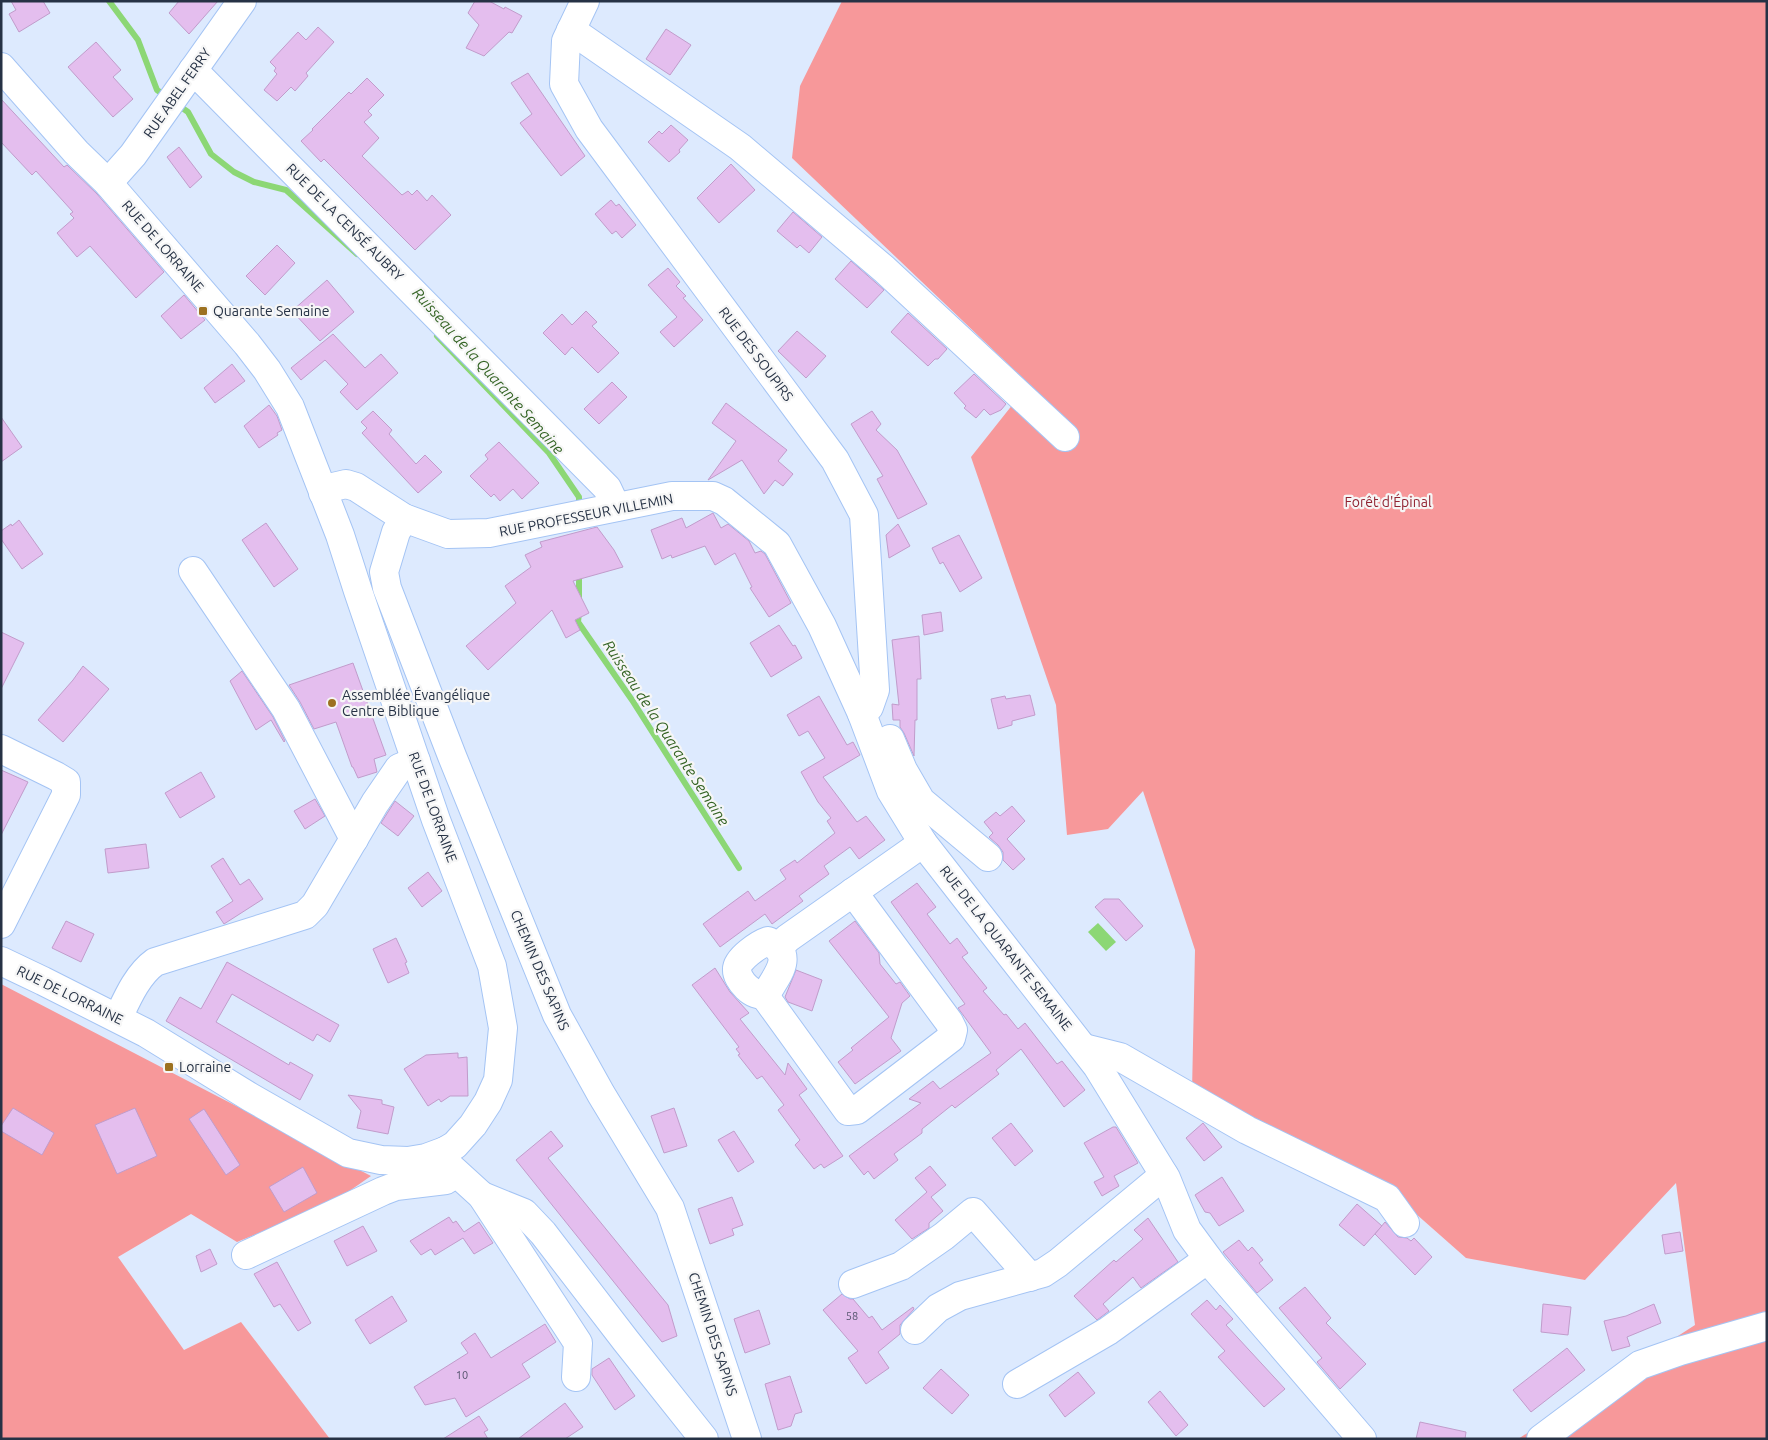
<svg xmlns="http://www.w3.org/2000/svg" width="1768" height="1440" viewBox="0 0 1768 1440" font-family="Ubuntu,sans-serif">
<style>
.green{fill:#f7989a}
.water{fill:#8cd775}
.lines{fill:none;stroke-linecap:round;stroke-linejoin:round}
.stream{stroke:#8cd775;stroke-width:6}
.building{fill:#e4beee;stroke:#c19ccb}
.minor-casing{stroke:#a4c4f4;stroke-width:30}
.minor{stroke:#fff;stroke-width:28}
.poi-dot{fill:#9c7120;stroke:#f6f6f6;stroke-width:2}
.labels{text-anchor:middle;stroke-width:4.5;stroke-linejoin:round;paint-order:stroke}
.number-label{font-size:11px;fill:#56556f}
.street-label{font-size:14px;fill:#263245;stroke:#f6f6f6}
.poi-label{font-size:14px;fill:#263245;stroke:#f6f6f6;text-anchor:start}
.park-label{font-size:14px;fill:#912332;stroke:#f6f6f6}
.water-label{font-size:15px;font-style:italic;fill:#336323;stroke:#f6f6f6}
</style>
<rect width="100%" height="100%" fill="#ddeafe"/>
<g class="green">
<path d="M 842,1 L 1767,1 L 1767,1439 L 1518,1439 L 1695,1325 L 1676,1183 L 1585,1280 L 1466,1258 L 1381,1183 L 1192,1091 L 1195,950 L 1143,791 L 1108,829 L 1067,835 L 1056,705 L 971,457 L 1029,384 L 792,158 L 800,86 Z"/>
<path d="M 1,984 L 371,1176 L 332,1203 L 237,1242 L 191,1214 L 118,1257 L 184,1350 L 241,1322 L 330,1439 L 1,1439 Z"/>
</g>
<path class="water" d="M 1098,923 L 1116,942 L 1106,951 L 1088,932 Z"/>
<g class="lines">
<g class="stream">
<path d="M 109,1 L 138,40 L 157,90 L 167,97"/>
<path d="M 178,105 L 188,112 L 211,154 L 234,172 L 254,182 L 286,190 L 357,254"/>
<path d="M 437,336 L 549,453 L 579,497 L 579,509"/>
<path d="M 579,599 L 579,572"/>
<path d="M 579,612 L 578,622 L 632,700 L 739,868"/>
</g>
</g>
<g class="building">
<path d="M 11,1 L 43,1 L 50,13 L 19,32 L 9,14 L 16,10 Z"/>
<path d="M 179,1 L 218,1 L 189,34 L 169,13 Z"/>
<path d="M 475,1 L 489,1 L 504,9 L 505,7 L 522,16 L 512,33 L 509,32 L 484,56 L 466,48 L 479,25 L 468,13 Z"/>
<path d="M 318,27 L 334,42 L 306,73 L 308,76 L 295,91 L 291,87 L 277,101 L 264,90 L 277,74 L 274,71 L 276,68 L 270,62 L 298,32 L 306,40 Z"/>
<path d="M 666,29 L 691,45 L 670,75 L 646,59 Z"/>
<path d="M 96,42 L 121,70 L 113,77 L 133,99 L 113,117 L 68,67 Z"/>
<path d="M 528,73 L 585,156 L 561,176 L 520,123 L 532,114 L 511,83 Z"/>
<path d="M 367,78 L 384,95 L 368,111 L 372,115 L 364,122 L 379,138 L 362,156 L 402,195 L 408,191 L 412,195 L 417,190 L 427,201 L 432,195 L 451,215 L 415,250 L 324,159 L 321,162 L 301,141 L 313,130 L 312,129 L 349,92 L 351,94 Z"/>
<path d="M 1,99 L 64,167 L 67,165 L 97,194 L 164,272 L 136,298 L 90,246 L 77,257 L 57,233 L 74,218 L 70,214 L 73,212 L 36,171 L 32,175 L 1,142 Z"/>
<path d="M 671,125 L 688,140 L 679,150 L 680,152 L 669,162 L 648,142 L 659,131 L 662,134 Z"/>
<path d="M 179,147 L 202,177 L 190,188 L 167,157 Z"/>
<path d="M 731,164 L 755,190 L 719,223 L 697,198 Z"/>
<path d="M 611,200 L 616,206 L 619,204 L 636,225 L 622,238 L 616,231 L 612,234 L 595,214 Z"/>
<path d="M 793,212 L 822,237 L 809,253 L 800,245 L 797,248 L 777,231 Z"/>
<path d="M 277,245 L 295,263 L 265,295 L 246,276 Z"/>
<path d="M 851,261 L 884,290 L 867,308 L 835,279 Z"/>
<path d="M 668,268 L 680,282 L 676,286 L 686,296 L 683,298 L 703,320 L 674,347 L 660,332 L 677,317 L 648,285 Z"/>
<path d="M 327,280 L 354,312 L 320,341 L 292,311 Z"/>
<path d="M 184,295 L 205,320 L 181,339 L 161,316 Z"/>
<path d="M 586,311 L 597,322 L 592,326 L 619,353 L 598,373 L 572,347 L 565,355 L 543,333 L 562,314 L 572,325 Z"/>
<path d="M 908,313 L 947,349 L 938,359 L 935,359 L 928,366 L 891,332 Z"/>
<path d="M 797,331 L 826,356 L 806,378 L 778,351 Z"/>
<path d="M 333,334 L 365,368 L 381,354 L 398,373 L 357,410 L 340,392 L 348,384 L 325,360 L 301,380 L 291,368 Z"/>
<path d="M 232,364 L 245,381 L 215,403 L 204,388 Z"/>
<path d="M 974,374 L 1006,404 L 1001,410 L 990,415 L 984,409 L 976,418 L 964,408 L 966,406 L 954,393 Z"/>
<path d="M 612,382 L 627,397 L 599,424 L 584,409 Z"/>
<path d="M 726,403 L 787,450 L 778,461 L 793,474 L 783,486 L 775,480 L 764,494 L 742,460 L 708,480 L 736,441 L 712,423 Z"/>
<path d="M 269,405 L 277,416 L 282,430 L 277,433 L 278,435 L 259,448 L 244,426 Z"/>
<path d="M 373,411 L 392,430 L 389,434 L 416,464 L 425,455 L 442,472 L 418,493 L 362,433 L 367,428 L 361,422 Z"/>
<path d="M 872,411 L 881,424 L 876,430 L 897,450 L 927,504 L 898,519 L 877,479 L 883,476 L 851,424 Z"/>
<path d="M 1,417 L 22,447 L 1,462 Z"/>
<path d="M 499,442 L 539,483 L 522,499 L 513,489 L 500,501 L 494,494 L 491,497 L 470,476 L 488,459 L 485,455 Z"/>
<path d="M 713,513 L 721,528 L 728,524 L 749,541 L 755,553 L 761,551 L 765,554 L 791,603 L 769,617 L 750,588 L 752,587 L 735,553 L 715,565 L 705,546 L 672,558 L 671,555 L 662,559 L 651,530 L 682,518 L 686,528 Z"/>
<path d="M 19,520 L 43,554 L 22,569 L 1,539 L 1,531 L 11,524 L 12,526 Z"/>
<path d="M 266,523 L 298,569 L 274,587 L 242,540 Z"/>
<path d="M 898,524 L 910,546 L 889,558 L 886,535 Z"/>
<path d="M 597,527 L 614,550 L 623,567 L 573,581 L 589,613 L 575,620 L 580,630 L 566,638 L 552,610 L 488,670 L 466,646 L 516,603 L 505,586 L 531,567 L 525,555 L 542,547 L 540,542 Z"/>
<path d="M 959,535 L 982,578 L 960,592 L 943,562 L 940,564 L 932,548 Z"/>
<path d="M 941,612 L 943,631 L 924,635 L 922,615 Z"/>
<path d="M 779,625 L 793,646 L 795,645 L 802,658 L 771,677 L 750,643 Z"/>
<path d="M 1,632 L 24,643 L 1,689 Z"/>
<path d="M 919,636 L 921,679 L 917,679 L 917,720 L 915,720 L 914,756 L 904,733 L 900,727 L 900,720 L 893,720 L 892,704 L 899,705 L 892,640 Z"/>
<path d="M 353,663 L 386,755 L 374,759 L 377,772 L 358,778 L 353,767 L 352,767 L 336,722 L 314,729 L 300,702 L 289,685 Z"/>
<path d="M 83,666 L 109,689 L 63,742 L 38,720 L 73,680 Z"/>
<path d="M 242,671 L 273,717 L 285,741 L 284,742 L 271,720 L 256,730 L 230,681 Z"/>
<path d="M 1030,695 L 1035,715 L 1012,721 L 1012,725 L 998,729 L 991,699 L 1005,696 L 1006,699 Z"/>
<path d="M 819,696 L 847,745 L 853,742 L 860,755 L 823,777 L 857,822 L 866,816 L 885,840 L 859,859 L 850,847 L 824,866 L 829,874 L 799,896 L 803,901 L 772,924 L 765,914 L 720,947 L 703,924 L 748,891 L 755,901 L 786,879 L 780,870 L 795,860 L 797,863 L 835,833 L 827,821 L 831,818 L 818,802 L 801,772 L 825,758 L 808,731 L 799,736 L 787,715 Z"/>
<path d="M 1,770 L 28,782 L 1,835 Z"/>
<path d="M 201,772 L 215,797 L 180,818 L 165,793 Z"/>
<path d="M 315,799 L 325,816 L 305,829 L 294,811 Z"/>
<path d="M 395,801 L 414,816 L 398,836 L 381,823 Z"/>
<path d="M 1012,806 L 1025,821 L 1007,839 L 1025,859 L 1013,870 L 1003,860 L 1003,852 L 998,845 L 989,837 L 993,833 L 984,822 L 996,812 L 1000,816 Z"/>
<path d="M 146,844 L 149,868 L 108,873 L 105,849 Z"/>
<path d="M 223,858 L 240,885 L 249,879 L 263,899 L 224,924 L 216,912 L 233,901 L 211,866 Z"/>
<path d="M 428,872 L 442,891 L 422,907 L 408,888 Z"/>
<path d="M 917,883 L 936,907 L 927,914 L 950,944 L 957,938 L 968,953 L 962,957 L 987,988 L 983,991 L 1004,1015 L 1006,1014 L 1018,1029 L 1025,1023 L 1057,1064 L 1062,1061 L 1085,1090 L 1064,1107 L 1021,1049 L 996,1070 L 999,1074 L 955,1108 L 952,1105 L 922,1129 L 922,1133 L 894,1154 L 898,1160 L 874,1179 L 868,1171 L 864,1175 L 849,1156 L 921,1103 L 909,1099 L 933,1081 L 940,1089 L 991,1053 L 958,1008 L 965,1004 L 891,902 Z"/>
<path d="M 1104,899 L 1119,899 L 1143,926 L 1126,941 L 1095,907 Z"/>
<path d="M 66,921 L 94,934 L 81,962 L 52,948 Z"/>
<path d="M 855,921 L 879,953 L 880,964 L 896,984 L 900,982 L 910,996 L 902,1003 L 891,1038 L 901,1051 L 855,1084 L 838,1062 L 853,1050 L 851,1048 L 889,1017 L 829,941 Z"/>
<path d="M 396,938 L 407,962 L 405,963 L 409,973 L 388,983 L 373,949 Z"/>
<path d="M 227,962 L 339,1025 L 330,1042 L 317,1034 L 313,1041 L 232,994 L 216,1022 L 289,1065 L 290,1062 L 313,1075 L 300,1100 L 166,1021 L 180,997 L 201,1009 Z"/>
<path d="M 715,968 L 730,992 L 749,1013 L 740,1019 L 785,1075 L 788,1063 L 807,1089 L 799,1095 L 843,1156 L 824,1168 L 821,1164 L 814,1169 L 795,1145 L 800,1140 L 778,1110 L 784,1105 L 762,1076 L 757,1079 L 738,1055 L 740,1054 L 736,1049 L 739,1047 L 692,985 Z"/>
<path d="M 796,970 L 822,980 L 812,1011 L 788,1002 L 785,997 Z"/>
<path d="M 458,1053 L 458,1058 L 467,1057 L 468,1096 L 450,1096 L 441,1102 L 439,1099 L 428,1106 L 404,1069 L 426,1055 Z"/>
<path d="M 348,1095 L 382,1100 L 382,1104 L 394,1107 L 388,1134 L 357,1128 L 361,1111 Z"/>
<path d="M 13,1108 L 54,1133 L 42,1155 L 1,1131 L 1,1126 Z"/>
<path d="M 135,1108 L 157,1156 L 117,1174 L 95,1125 Z"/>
<path d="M 674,1108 L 687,1146 L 664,1153 L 651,1116 Z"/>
<path d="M 204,1109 L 240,1165 L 226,1175 L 189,1119 Z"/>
<path d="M 1011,1123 L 1033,1151 L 1015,1166 L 992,1138 Z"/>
<path d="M 1203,1123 L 1222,1147 L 1204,1161 L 1186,1138 Z"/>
<path d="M 1113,1127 L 1116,1127 L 1138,1163 L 1114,1176 L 1119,1186 L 1102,1196 L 1094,1182 L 1104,1177 L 1084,1143 Z"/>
<path d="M 551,1131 L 563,1146 L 548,1158 L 668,1305 L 677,1336 L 662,1342 L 516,1160 Z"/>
<path d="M 734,1131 L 754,1162 L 738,1172 L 718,1140 Z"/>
<path d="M 930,1166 L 946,1185 L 931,1197 L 943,1211 L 929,1223 L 929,1228 L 912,1239 L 895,1220 L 927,1192 L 915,1178 Z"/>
<path d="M 303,1167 L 317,1193 L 284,1212 L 269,1187 Z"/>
<path d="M 1222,1177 L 1244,1211 L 1219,1226 L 1210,1213 L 1205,1212 L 1195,1195 Z"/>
<path d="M 732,1197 L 743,1225 L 732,1229 L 734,1235 L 710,1244 L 698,1209 Z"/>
<path d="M 1357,1204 L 1382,1226 L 1364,1246 L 1339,1225 Z"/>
<path d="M 449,1217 L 453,1223 L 456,1221 L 464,1232 L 479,1222 L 493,1243 L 474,1254 L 463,1238 L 435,1255 L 431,1249 L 421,1255 L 410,1241 Z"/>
<path d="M 1148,1218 L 1178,1262 L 1141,1288 L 1133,1277 L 1103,1304 L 1109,1311 L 1097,1320 L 1074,1296 L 1114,1260 L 1116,1262 L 1143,1239 L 1134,1230 Z"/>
<path d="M 1385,1222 L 1398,1237 L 1407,1238 L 1411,1241 L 1414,1238 L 1432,1257 L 1415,1275 L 1375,1234 Z"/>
<path d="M 363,1226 L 377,1251 L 347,1266 L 334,1241 Z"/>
<path d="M 1680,1232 L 1683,1251 L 1665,1254 L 1662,1235 Z"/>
<path d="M 1239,1240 L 1248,1251 L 1252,1247 L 1263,1260 L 1259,1263 L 1273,1280 L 1257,1293 L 1223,1252 Z"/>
<path d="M 210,1249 L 217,1264 L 201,1272 L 196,1256 Z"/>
<path d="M 277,1262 L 311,1323 L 298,1331 L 280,1304 L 274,1307 L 254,1274 Z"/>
<path d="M 1305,1287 L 1331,1318 L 1326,1323 L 1366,1364 L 1340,1389 L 1317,1362 L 1322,1358 L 1279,1308 Z"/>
<path d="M 842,1294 L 850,1299 L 853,1299 L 869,1318 L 872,1316 L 882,1330 L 913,1307 L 914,1309 L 900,1325 L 900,1334 L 878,1352 L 889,1368 L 866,1384 L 848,1358 L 858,1351 L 823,1310 Z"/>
<path d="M 392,1296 L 407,1321 L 370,1344 L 355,1320 Z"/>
<path d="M 1207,1300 L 1216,1310 L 1220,1305 L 1233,1319 L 1226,1325 L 1285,1389 L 1264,1407 L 1218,1357 L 1225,1351 L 1191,1314 Z"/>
<path d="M 1543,1304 L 1571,1307 L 1568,1335 L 1541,1332 Z"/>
<path d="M 1654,1304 L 1661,1323 L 1627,1337 L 1630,1346 L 1612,1351 L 1604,1321 L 1626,1316 Z"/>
<path d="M 759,1310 L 770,1344 L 745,1353 L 734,1319 Z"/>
<path d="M 545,1324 L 556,1342 L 522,1364 L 530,1377 L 466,1417 L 455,1398 L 425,1405 L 414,1387 L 468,1353 L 461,1343 L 475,1333 L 491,1358 Z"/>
<path d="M 1567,1348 L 1585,1370 L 1531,1412 L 1513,1390 Z"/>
<path d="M 609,1358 L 635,1396 L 615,1410 L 592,1375 L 592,1369 Z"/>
<path d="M 941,1369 L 969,1395 L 952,1414 L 923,1388 Z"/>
<path d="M 1078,1372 L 1095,1393 L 1065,1417 L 1049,1395 Z"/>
<path d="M 790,1376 L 802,1412 L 795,1414 L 791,1426 L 778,1430 L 765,1384 Z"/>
<path d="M 1160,1391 L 1188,1425 L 1176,1436 L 1148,1402 Z"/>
<path d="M 565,1403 L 583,1427 L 565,1439 L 518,1439 Z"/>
<path d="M 479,1416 L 488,1430 L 484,1432 L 488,1439 L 443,1439 Z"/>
<path d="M 1420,1422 L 1466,1432 L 1465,1439 L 1416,1439 Z"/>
</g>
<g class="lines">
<defs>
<g id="minor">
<path d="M 585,1 L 566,41 L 564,84 L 589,129 L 835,460 L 864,515 L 875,690 L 869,707 L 862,714"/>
<path d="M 571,30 L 740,147 L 884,269 L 1065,437"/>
<path d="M 1,67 L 76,152 L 108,183 L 247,344 L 267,370 L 290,407 L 340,535 L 358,591 L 436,820 L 492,966 L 503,1028 L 498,1080 L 488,1102 L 473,1125 L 455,1145 L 445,1151 L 426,1158 L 408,1161 L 381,1160 L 348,1153 L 250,1097 L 146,1033 L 43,981 L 1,961"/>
<path d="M 193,70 L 607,488 L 616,507"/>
<path d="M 108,183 L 133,155 L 242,1"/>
<path d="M 323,493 L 333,487 L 346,484 L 356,487 L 404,518 L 448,534 L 489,533 L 672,496 L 713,496 L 724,501 L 777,544 L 822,626 L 862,714 L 891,791 L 923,843 L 1097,1066 L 1166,1178 L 1187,1230 L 1215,1268 L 1362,1439"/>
<path d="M 404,518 L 396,532 L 384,572 L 387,588 L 452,756 L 557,1015 L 601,1094 L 670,1208 L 747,1439"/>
<path d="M 193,571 L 286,709 L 354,839"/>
<path d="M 890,739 L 903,770 L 921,801 L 988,857"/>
<path d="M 1,749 L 56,776 L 66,782 L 66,795 L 1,924"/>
<path d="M 768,941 C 796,955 777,975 766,994 C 754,999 736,980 737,969 C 737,959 759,944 768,941 Z"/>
<path d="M 778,947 L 788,938 L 923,843"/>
<path d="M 764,995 L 848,1111 L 857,1110 L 951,1038 L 953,1030 L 949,1022 L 853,892"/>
<path d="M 118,1018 C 127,999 137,975 155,962 L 305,915 L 315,905 L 375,803 L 399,768 L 416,761"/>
<path d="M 1084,1048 L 1120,1057 L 1247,1130 L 1387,1198 L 1405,1223"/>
<path d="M 445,1151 L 448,1165 L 482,1196 L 578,1343 L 576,1377"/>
<path d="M 482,1196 L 524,1213 L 543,1233 L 626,1341 L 704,1439"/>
<path d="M 246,1255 L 383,1191 L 396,1186 L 446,1180 L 455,1173"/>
<path d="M 853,1284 L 901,1266 L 944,1236 L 973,1212 L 1030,1277"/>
<path d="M 915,1330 L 938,1308 L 960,1296 L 1043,1273 L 1058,1263 L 1164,1175"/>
<path d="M 1017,1384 L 1108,1331 L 1208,1259"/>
<path d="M 1541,1439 L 1640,1365 L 1680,1351 L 1767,1326"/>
</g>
</defs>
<use href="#minor" class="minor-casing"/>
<use href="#minor" class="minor"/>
</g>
<g class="poi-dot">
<rect x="198" y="306" width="10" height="10" rx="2.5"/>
<circle cx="332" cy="703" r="5"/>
<rect x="164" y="1062" width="10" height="10" rx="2.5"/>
</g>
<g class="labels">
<g class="number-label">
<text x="852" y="1320">58</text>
<text x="462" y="1379">10</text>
</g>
<g class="street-label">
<text transform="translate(177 93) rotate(-55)" y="5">RUE ABEL FERRY</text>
<text transform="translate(345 222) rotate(45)" y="5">RUE DE LA CENSÉ AUBRY</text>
<text transform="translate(163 246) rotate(49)" y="5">RUE DE LORRAINE</text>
<text transform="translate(756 354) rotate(53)" y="5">RUE DES SOUPIRS</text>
<text transform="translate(586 515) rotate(-11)" y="5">RUE PROFESSEUR VILLEMIN</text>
<text transform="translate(433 807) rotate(70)" y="5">RUE DE LORRAINE</text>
<text transform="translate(1006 948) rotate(52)" y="5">RUE DE LA QUARANTE SEMAINE</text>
<text transform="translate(540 970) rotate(67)" y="5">CHEMIN DES SAPINS</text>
<text transform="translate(70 995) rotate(26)" y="5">RUE DE LORRAINE</text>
<text transform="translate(713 1334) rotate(72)" y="5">CHEMIN DES SAPINS</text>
</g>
<g class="poi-label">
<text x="213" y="316">Quarante Semaine</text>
<text x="342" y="700">Assemblée Évangélique<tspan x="342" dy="16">Centre Biblique</tspan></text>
<text x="179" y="1072">Lorraine</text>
</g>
<g class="park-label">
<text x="1388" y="507">Forêt d'Épinal</text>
</g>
<g class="water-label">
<text transform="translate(488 371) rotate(48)" y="5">Ruisseau de la Quarante Semaine</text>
<text transform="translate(666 733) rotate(57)" y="5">Ruisseau de la Quarante Semaine</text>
</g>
</g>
<rect width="1768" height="1440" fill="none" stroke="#263245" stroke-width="5"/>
</svg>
